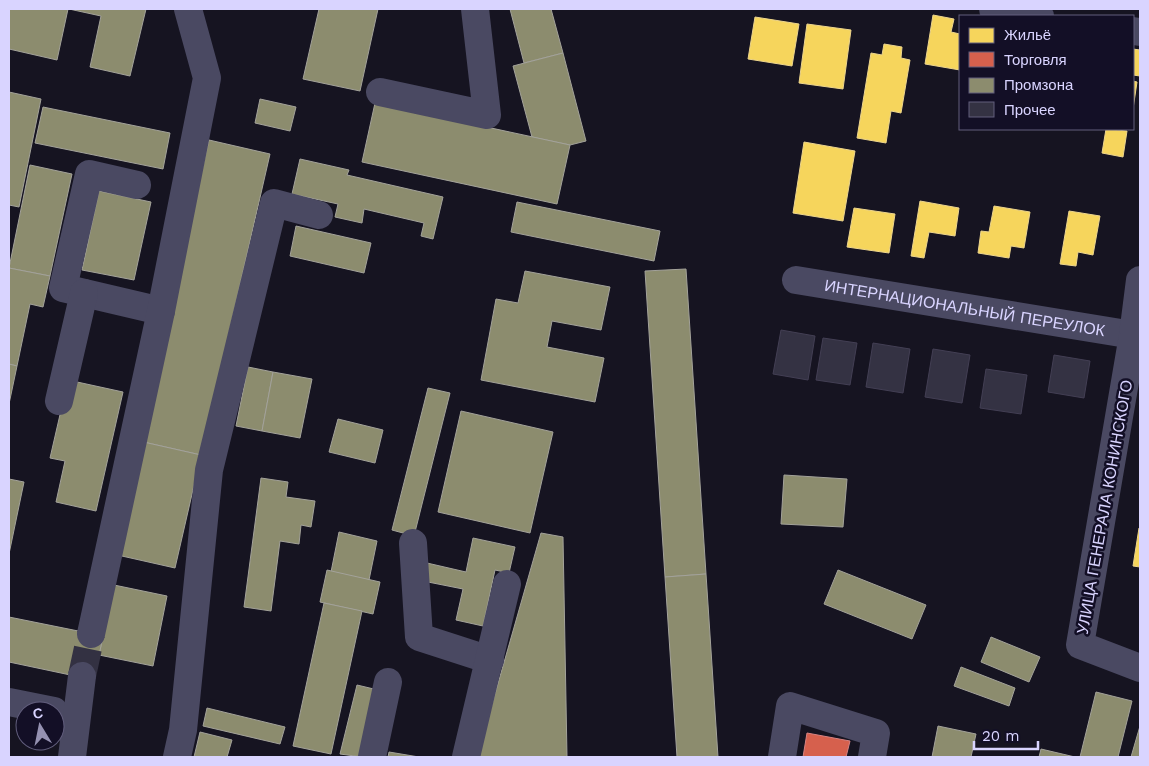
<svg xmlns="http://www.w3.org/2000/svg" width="1149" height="766" viewBox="0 0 1149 766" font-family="'Work Sans',sans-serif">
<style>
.homes{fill:#f6d55c;stroke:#edd58d}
.shops{fill:#d6604d;stroke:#d78382}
.industry{fill:#8c8c6e;stroke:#a3a29a}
.building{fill:#343243;stroke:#433f54}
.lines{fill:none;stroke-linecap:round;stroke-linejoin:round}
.minor-tunnel{stroke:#333142;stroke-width:28;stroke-dasharray:28 14;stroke-linecap:butt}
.minor{stroke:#4a4962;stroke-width:28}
.labels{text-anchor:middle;stroke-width:5;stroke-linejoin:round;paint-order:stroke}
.street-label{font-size:16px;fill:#d9d4ff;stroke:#130f26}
</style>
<rect width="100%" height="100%" fill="#161421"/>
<g class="homes">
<path d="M 933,15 L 954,19 L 951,32 L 960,34 L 960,70 L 925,64 Z"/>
<path d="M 755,17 L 799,24 L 792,66 L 748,59 Z"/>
<path d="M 807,24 L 851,30 L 843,89 L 799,83 Z"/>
<path d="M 884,44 L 902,47 L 901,58 L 910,60 L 901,113 L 891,111 L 886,143 L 857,138 L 871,53 L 882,55 Z"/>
<path d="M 1133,49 L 1140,50 L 1140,76 L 1133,75 Z"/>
<path d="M 1133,81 L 1137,82 L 1133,109 Z"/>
<path d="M 1106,129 L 1127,131 L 1123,157 L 1102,153 Z"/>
<path d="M 804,142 L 855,151 L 843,221 L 793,213 Z"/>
<path d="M 920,201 L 959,208 L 955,236 L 929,232 L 924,258 L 911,256 Z"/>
<path d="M 994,206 L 1030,212 L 1024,248 L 1011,246 L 1009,258 L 978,253 L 981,231 L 989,232 Z"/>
<path d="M 854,208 L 895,214 L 889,253 L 847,247 Z"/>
<path d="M 1069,211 L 1100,216 L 1093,255 L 1078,252 L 1076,266 L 1060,264 Z"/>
<path d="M 1139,528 L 1140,529 L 1140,567 L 1133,566 Z"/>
</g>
<path class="shops" d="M 807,733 L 850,741 L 846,757 L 803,757 Z"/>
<g class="industry">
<path d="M 9,9 L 68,9 L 57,60 L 9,49 Z"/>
<path d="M 69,9 L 146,9 L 130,76 L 90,67 L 101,16 Z"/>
<path d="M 319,9 L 378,9 L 360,91 L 303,79 Z"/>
<path d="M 510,9 L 551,9 L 563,53 L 524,63 Z"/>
<path d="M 563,53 L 586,141 L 570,145 L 532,137 L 513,66 Z"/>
<path d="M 9,92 L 41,99 L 19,207 L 9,205 Z"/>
<path d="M 260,99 L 296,107 L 290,131 L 255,123 Z"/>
<path d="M 375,103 L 570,145 L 557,204 L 362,162 Z"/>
<path d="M 43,107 L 170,133 L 163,169 L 35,143 Z"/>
<path d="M 209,140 L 270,154 L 201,455 L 139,441 Z"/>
<path d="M 300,159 L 349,170 L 347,175 L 443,197 L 433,239 L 421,236 L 424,223 L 364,209 L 362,223 L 335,217 L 338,204 L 292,194 Z"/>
<path d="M 30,165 L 72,174 L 50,276 L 9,268 Z"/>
<path d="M 99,191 L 151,202 L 134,280 L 82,270 Z"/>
<path d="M 517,202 L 660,231 L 654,261 L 511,232 Z"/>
<path d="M 296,226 L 371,243 L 364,273 L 290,256 Z"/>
<path d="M 9,268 L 50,276 L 43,307 L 30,304 L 17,366 L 9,364 Z"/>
<path d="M 686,269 L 706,574 L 665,577 L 645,271 Z"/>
<path d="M 525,271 L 610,287 L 601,330 L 552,321 L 547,347 L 604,358 L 595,402 L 481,380 L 496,299 L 518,303 Z"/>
<path d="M 9,364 L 17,366 L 9,404 Z"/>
<path d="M 248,367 L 273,372 L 262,431 L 236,426 Z"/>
<path d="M 273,372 L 312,379 L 300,438 L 262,431 Z"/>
<path d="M 68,380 L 123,392 L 96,511 L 56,502 L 65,461 L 50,458 Z"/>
<path d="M 428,388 L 450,393 L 414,536 L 392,530 Z"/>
<path d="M 461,411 L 553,432 L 530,533 L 438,512 Z"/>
<path d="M 338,419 L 383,430 L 375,463 L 329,452 Z"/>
<path d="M 139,441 L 201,455 L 175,568 L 113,554 Z"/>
<path d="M 784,475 L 847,479 L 843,527 L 781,524 Z"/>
<path d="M 261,478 L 288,482 L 286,497 L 315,501 L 311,527 L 301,525 L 299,544 L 280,541 L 271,611 L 244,607 Z"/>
<path d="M 9,479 L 24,482 L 9,554 Z"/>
<path d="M 339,532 L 377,541 L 369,580 L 331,572 Z"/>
<path d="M 541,533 L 563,537 L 567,757 L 477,757 Z"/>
<path d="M 473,538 L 515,547 L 509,573 L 495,570 L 483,626 L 456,620 L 463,589 L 423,581 L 427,563 L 466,572 Z"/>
<path d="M 327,570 L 380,582 L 373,614 L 320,602 Z"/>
<path d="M 838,570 L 926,605 L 912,639 L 824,604 Z"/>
<path d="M 706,574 L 718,757 L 677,757 L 665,577 Z"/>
<path d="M 114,585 L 167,596 L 153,666 L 99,655 Z"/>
<path d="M 324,603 L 362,611 L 331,754 L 293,746 Z"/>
<path d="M 9,617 L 103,636 L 94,680 L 9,662 Z"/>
<path d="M 991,637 L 1040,657 L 1029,682 L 981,662 Z"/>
<path d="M 961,667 L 1015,688 L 1009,706 L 954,686 Z"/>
<path d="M 357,685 L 378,690 L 362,757 L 340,754 Z"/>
<path d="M 1096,692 L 1132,701 L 1118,757 L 1080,757 Z"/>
<path d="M 207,708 L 285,727 L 280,744 L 203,726 Z"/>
<path d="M 938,726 L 976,734 L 971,757 L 932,757 Z"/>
<path d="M 1140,726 L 1140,757 L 1131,757 Z"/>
<path d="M 200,732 L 232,740 L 227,757 L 194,757 Z"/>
<path d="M 1041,749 L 1075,757 L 1039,757 Z"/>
<path d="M 389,752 L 419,757 L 388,757 Z"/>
</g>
<g class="building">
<path d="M 781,330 L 815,336 L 808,380 L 773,374 Z"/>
<path d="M 823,338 L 857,343 L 850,385 L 816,380 Z"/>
<path d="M 873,343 L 910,349 L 903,393 L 866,387 Z"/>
<path d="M 933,349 L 970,355 L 962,403 L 925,397 Z"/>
<path d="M 1054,355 L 1090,361 L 1084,398 L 1048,392 Z"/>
<path d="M 986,369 L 1027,375 L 1021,414 L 980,408 Z"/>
</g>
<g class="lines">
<path class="minor-tunnel" d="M 82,676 L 91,634"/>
<g class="minor">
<path d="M 993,9 L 1040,16"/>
<path d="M 1133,31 L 1140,32"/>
<path d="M 380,92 L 487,115 L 475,9"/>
<path d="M 137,185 L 89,174 L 63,288 L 161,311"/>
<path id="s1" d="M 796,280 L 1133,335"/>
<path d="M 1140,280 L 1133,335 L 1080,645 L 1140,668"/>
<path d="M 59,401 L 84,293"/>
<path d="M 413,543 L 419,637 L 490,660"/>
<path d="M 91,634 L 161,311 L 207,78 L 188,9"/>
<path d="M 9,702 L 54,711"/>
<path d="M 72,757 L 82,676"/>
<path d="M 177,757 L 183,730 L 209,470 L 274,203 L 319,215"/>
<path d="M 372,757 L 388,682"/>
<path d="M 466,757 L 507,584"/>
<path d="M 782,757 L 790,706 L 876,733 L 872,757"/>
</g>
</g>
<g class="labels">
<g class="street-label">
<text dy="6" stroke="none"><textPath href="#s1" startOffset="171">ИНТЕРНАЦИОНАЛЬНЫЙ ПЕРЕУЛОК</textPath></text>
<text transform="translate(1104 507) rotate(-80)" y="6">УЛИЦА ГЕНЕРАЛА КОНИНСКОГО</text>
</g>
</g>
<rect width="1149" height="766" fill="none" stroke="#d9d4ff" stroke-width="20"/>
<rect x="959" y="15" width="175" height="115" fill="#130f26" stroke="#625e7d"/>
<rect x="969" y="28" width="25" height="15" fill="#f6d55c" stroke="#625e7d"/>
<text x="1004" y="40" font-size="15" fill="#d9d4ff">Жильё</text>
<rect x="969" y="52" width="25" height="15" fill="#d6604d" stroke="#625e7d"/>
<text x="1004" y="65" font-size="15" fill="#d9d4ff">Торговля</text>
<rect x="969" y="78" width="25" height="15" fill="#8c8c6e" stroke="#625e7d"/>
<text x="1004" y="90" font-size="15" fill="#d9d4ff">Промзона</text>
<rect x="969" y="102" width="25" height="15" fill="#343243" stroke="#625e7d"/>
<text x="1004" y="115" font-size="15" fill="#d9d4ff">Прочее</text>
<g transform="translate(40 726) rotate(350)"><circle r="24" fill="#130f26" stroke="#625e7d"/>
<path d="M0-4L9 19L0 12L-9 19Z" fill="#9591b1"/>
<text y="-8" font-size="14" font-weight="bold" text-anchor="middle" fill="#d9d4ff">С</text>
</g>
<path d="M974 741v8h64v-8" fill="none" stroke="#d9d4ff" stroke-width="2.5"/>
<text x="982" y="741" font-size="15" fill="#d9d4ff" stroke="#130f26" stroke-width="4" paint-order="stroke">20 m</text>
</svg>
